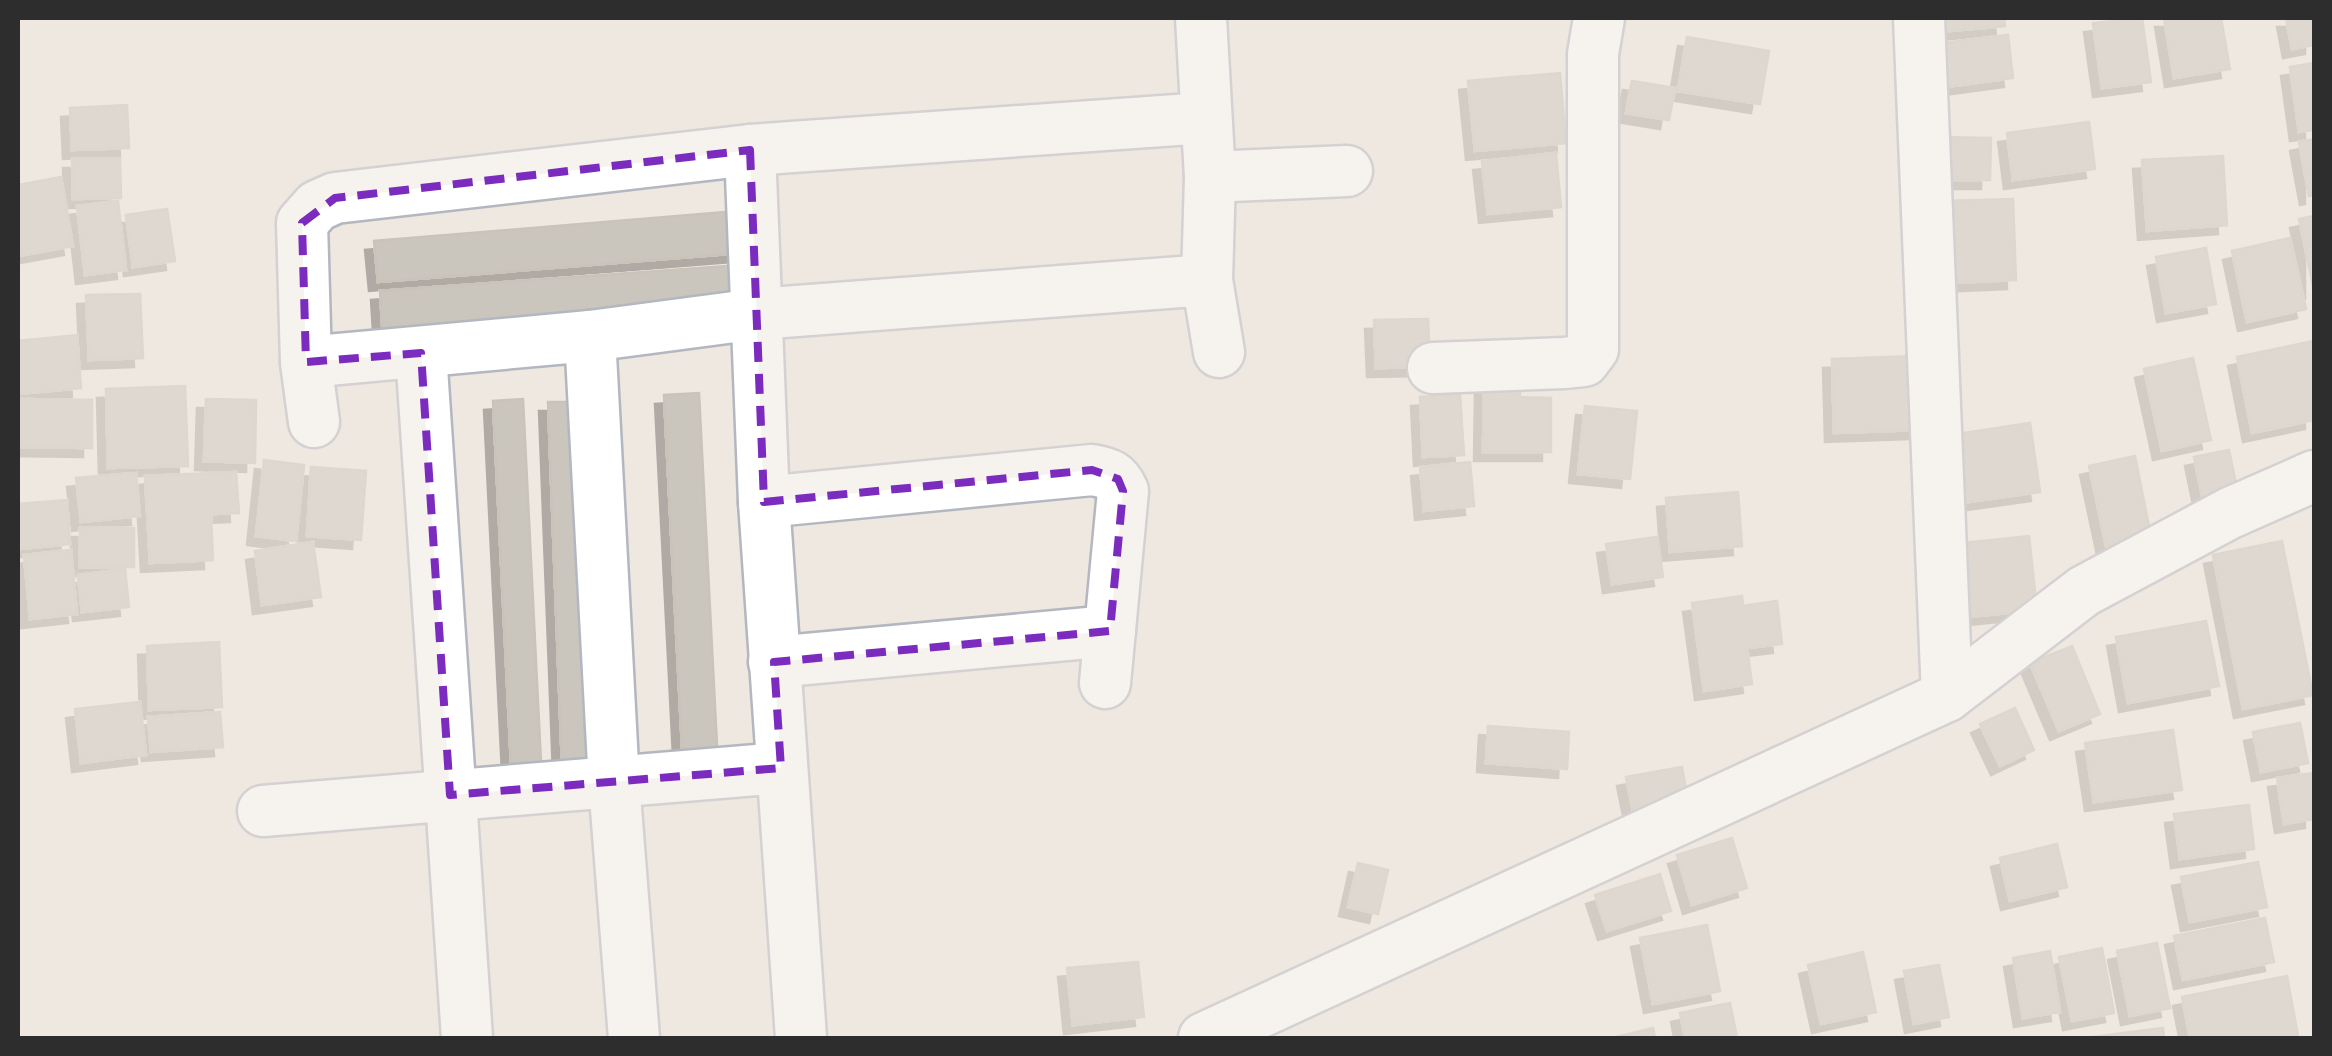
<svg xmlns="http://www.w3.org/2000/svg" width="2332" height="1056" viewBox="0 0 2332 1056" font-family="'Golos Text',sans-serif">
<style>
.building{fill:#cac6be;stroke:#cac3b9;stroke-width:2.5;filter:url(#shadow)}
.lines{fill:none;stroke-linecap:round;stroke-linejoin:round}
.minor-casing{stroke:#b3b7c0;stroke-width:55}
.minor{stroke:#fff;stroke-width:50}
.marked{fill:none;stroke:#7b2cbf;stroke-width:8;stroke-dasharray:20 12;stroke-linejoin:round}
</style>
<defs>
<filter id="shadow"><feDropShadow dx="-9" dy="9" stdDeviation="0" flood-color="#0004"/></filter>
</defs>
<rect width="100%" height="100%" fill="#eee8e0"/>
<g class="building">
<path d="M 1927,18 L 2004,18 L 2005,26 L 1928,33 Z"/>
<path d="M 2142,18 L 2151,82 L 2102,88 L 2093,23 Z"/>
<path d="M 2164,18 L 2221,18 L 2230,69 L 2174,78 Z"/>
<path d="M 2286,18 L 2314,18 L 2314,45 L 2292,49 Z"/>
<path d="M 2008,35 L 2013,78 L 1931,89 L 1926,45 Z"/>
<path d="M 1687,37 L 1769,51 L 1760,104 L 1678,91 Z"/>
<path d="M 2314,63 L 2314,130 L 2299,132 L 2290,67 Z"/>
<path d="M 1560,73 L 1566,143 L 1475,151 L 1468,81 Z"/>
<path d="M 1632,81 L 1675,88 L 1669,120 L 1626,113 Z"/>
<path d="M 127,105 L 129,148 L 72,150 L 70,108 Z"/>
<path d="M 2089,122 L 2095,169 L 2013,180 L 2007,133 Z"/>
<path d="M 1936,137 L 1991,138 L 1990,180 L 1936,180 Z"/>
<path d="M 2314,139 L 2314,195 L 2309,196 L 2299,142 Z"/>
<path d="M 1556,153 L 1561,207 L 1488,214 L 1482,161 Z"/>
<path d="M 2223,156 L 2227,225 L 2147,231 L 2142,160 Z"/>
<path d="M 72,159 L 120,159 L 121,198 L 73,199 Z"/>
<path d="M 61,177 L 73,246 L 18,256 L 18,185 Z"/>
<path d="M 2013,199 L 2016,280 L 1948,283 L 1945,201 Z"/>
<path d="M 118,201 L 126,270 L 85,275 L 77,206 Z"/>
<path d="M 167,209 L 175,261 L 133,267 L 126,215 Z"/>
<path d="M 736,211 L 740,253 L 378,282 L 374,241 Z"/>
<path d="M 2314,216 L 2314,291 L 2299,219 Z"/>
<path d="M 2290,238 L 2306,309 L 2247,322 L 2232,251 Z"/>
<path d="M 2206,248 L 2216,304 L 2166,313 L 2156,257 Z"/>
<path d="M 740,265 L 744,314 L 383,339 L 380,291 Z"/>
<path d="M 140,294 L 143,358 L 89,360 L 86,295 Z"/>
<path d="M 1428,319 L 1430,367 L 1376,368 L 1374,320 Z"/>
<path d="M 77,335 L 81,388 L 18,394 L 18,341 Z"/>
<path d="M 2313,341 L 2314,420 L 2252,433 L 2237,357 Z"/>
<path d="M 1915,356 L 1918,430 L 1834,433 L 1832,359 Z"/>
<path d="M 2193,358 L 2211,440 L 2162,451 L 2144,369 Z"/>
<path d="M 1484,384 L 1520,385 L 1520,397 L 1551,398 L 1551,452 L 1483,452 Z"/>
<path d="M 185,386 L 188,466 L 108,468 L 106,389 Z"/>
<path d="M 699,393 L 718,765 L 683,767 L 664,395 Z"/>
<path d="M 1460,395 L 1464,455 L 1423,457 L 1420,397 Z"/>
<path d="M 18,399 L 92,400 L 92,448 L 18,447 Z"/>
<path d="M 206,399 L 256,400 L 255,463 L 204,461 Z"/>
<path d="M 523,399 L 541,762 L 511,764 L 493,401 Z"/>
<path d="M 548,402 L 580,402 L 594,765 L 562,766 Z"/>
<path d="M 1585,406 L 1637,411 L 1630,479 L 1578,474 Z"/>
<path d="M 2030,423 L 2040,492 L 1954,504 L 1944,436 Z"/>
<path d="M 2229,450 L 2239,498 L 2204,505 L 2194,457 Z"/>
<path d="M 2135,456 L 2151,536 L 2106,546 L 2089,466 Z"/>
<path d="M 264,460 L 304,465 L 296,541 L 256,536 Z"/>
<path d="M 1470,462 L 1474,506 L 1424,511 L 1420,467 Z"/>
<path d="M 311,467 L 366,471 L 361,540 L 307,536 Z"/>
<path d="M 236,472 L 239,513 L 211,514 L 213,560 L 150,563 L 145,476 Z"/>
<path d="M 136,473 L 140,516 L 81,522 L 76,478 Z"/>
<path d="M 1738,492 L 1742,546 L 1670,552 L 1666,498 Z"/>
<path d="M 67,500 L 70,544 L 18,549 L 18,504 Z"/>
<rect x="80" y="528" width="54" height="39"/>
<path d="M 2029,536 L 2037,610 L 1960,618 L 1952,544 Z"/>
<path d="M 1657,537 L 1663,577 L 1612,584 L 1606,544 Z"/>
<path d="M 2282,541 L 2313,695 L 2243,709 L 2213,555 Z"/>
<path d="M 313,542 L 321,597 L 262,605 L 255,551 Z"/>
<path d="M 71,550 L 77,614 L 30,619 L 24,555 Z"/>
<path d="M 125,569 L 129,607 L 82,612 L 78,575 Z"/>
<path d="M 1742,596 L 1743,606 L 1777,601 L 1782,644 L 1747,648 L 1752,684 L 1704,691 L 1692,603 Z"/>
<path d="M 2206,621 L 2219,686 L 2128,703 L 2116,637 Z"/>
<path d="M 219,642 L 222,707 L 149,710 L 147,646 Z"/>
<path d="M 2072,646 L 2100,714 L 2059,731 L 2030,663 Z"/>
<path d="M 140,702 L 146,755 L 81,763 L 75,709 Z"/>
<path d="M 2015,708 L 2034,750 L 2000,766 L 1980,724 Z"/>
<path d="M 220,712 L 223,747 L 151,752 L 148,717 Z"/>
<path d="M 2300,723 L 2308,763 L 2261,772 L 2253,732 Z"/>
<path d="M 1488,726 L 1569,732 L 1567,769 L 1486,763 Z"/>
<path d="M 2173,730 L 2182,790 L 2094,802 L 2085,743 Z"/>
<path d="M 1682,767 L 1689,807 L 1634,817 L 1626,777 Z"/>
<path d="M 2314,773 L 2314,819 L 2284,824 L 2277,778 Z"/>
<path d="M 2249,805 L 2254,849 L 2180,859 L 2174,814 Z"/>
<path d="M 1732,838 L 1747,888 L 1692,905 L 1677,855 Z"/>
<path d="M 2057,844 L 2067,887 L 2010,901 L 2000,858 Z"/>
<path d="M 2258,862 L 2267,907 L 2190,922 L 2181,877 Z"/>
<path d="M 1358,863 L 1388,870 L 1378,914 L 1348,907 Z"/>
<path d="M 1660,874 L 1671,911 L 1607,931 L 1595,895 Z"/>
<path d="M 2265,918 L 2274,962 L 2183,980 L 2174,936 Z"/>
<path d="M 1707,925 L 1720,991 L 1653,1004 L 1640,938 Z"/>
<path d="M 2157,943 L 2170,1008 L 2130,1016 L 2117,951 Z"/>
<path d="M 2102,948 L 2114,1013 L 2072,1021 L 2059,957 Z"/>
<path d="M 2050,951 L 2060,1012 L 2023,1018 L 2013,958 Z"/>
<path d="M 1863,952 L 1876,1012 L 1821,1024 L 1808,965 Z"/>
<path d="M 1138,962 L 1144,1017 L 1073,1025 L 1067,968 Z"/>
<path d="M 1939,965 L 1949,1017 L 1914,1024 L 1904,971 Z"/>
<path d="M 2287,976 L 2298,1036 L 2190,1038 L 2182,997 Z"/>
<path d="M 1730,1003 L 1737,1038 L 1685,1038 L 1680,1013 Z"/>
<path d="M 1653,1028 L 1655,1038 L 1612,1038 Z"/>
<path d="M 2163,1028 L 2164,1038 L 2085,1038 Z"/>
</g>
<g class="lines">
<defs>
<g id="minor">
<path d="M 1201,18 L 1210,177 L 1207,280 L 1219,352"/>
<path d="M 1919,18 L 1947,696"/>
<path d="M 750,150 L 764,502 L 801,1038"/>
<path d="M 1210,177 L 1347,171"/>
<path d="M 590,336 L 614,783 L 634,1038"/>
<path d="M 421,353 L 467,1038"/>
<path d="M 306,362 L 590,336 L 757,314 L 1207,280"/>
<path d="M 1433,368 L 1564,363 L 1584,361 L 1593,349 L 1593,54 L 1599,18"/>
<path d="M 314,422 L 306,362 L 302,223 L 317,206 L 335,198 L 750,150 L 1205,118"/>
<path d="M 764,502 L 1092,470 C 1108,473 1116,475 1123,491 L 1105,683"/>
<path d="M 774,662 L 1110,631"/>
<path d="M 263,811 L 781,768"/>
<path d="M 1204,1038 L 1947,696 L 2084,591 L 2230,513 L 2314,476"/>
</g>
</defs>
<use href="#minor" class="minor-casing"/>
<use href="#minor" class="minor"/>
</g>
<path d="M0 0H2332V1056H0ZM 750,150 L 764,502 L 1092,470 L 1118,479 L 1123,491 L 1110,631 L 774,662 L 781,768 L 450,795 L 421,353 L 306,362 L 302,223 L 335,198 Z" fill="#eee8e0" fill-opacity=".55" fill-rule="evenodd"/>
<path class="marked" d="M 750,150 L 764,502 L 1092,470 L 1118,479 L 1123,491 L 1110,631 L 774,662 L 781,768 L 450,795 L 421,353 L 306,362 L 302,223 L 335,198 Z"/>
<rect width="2332" height="1056" fill="none" stroke="#2d2d2d" stroke-width="40"/>
</svg>
